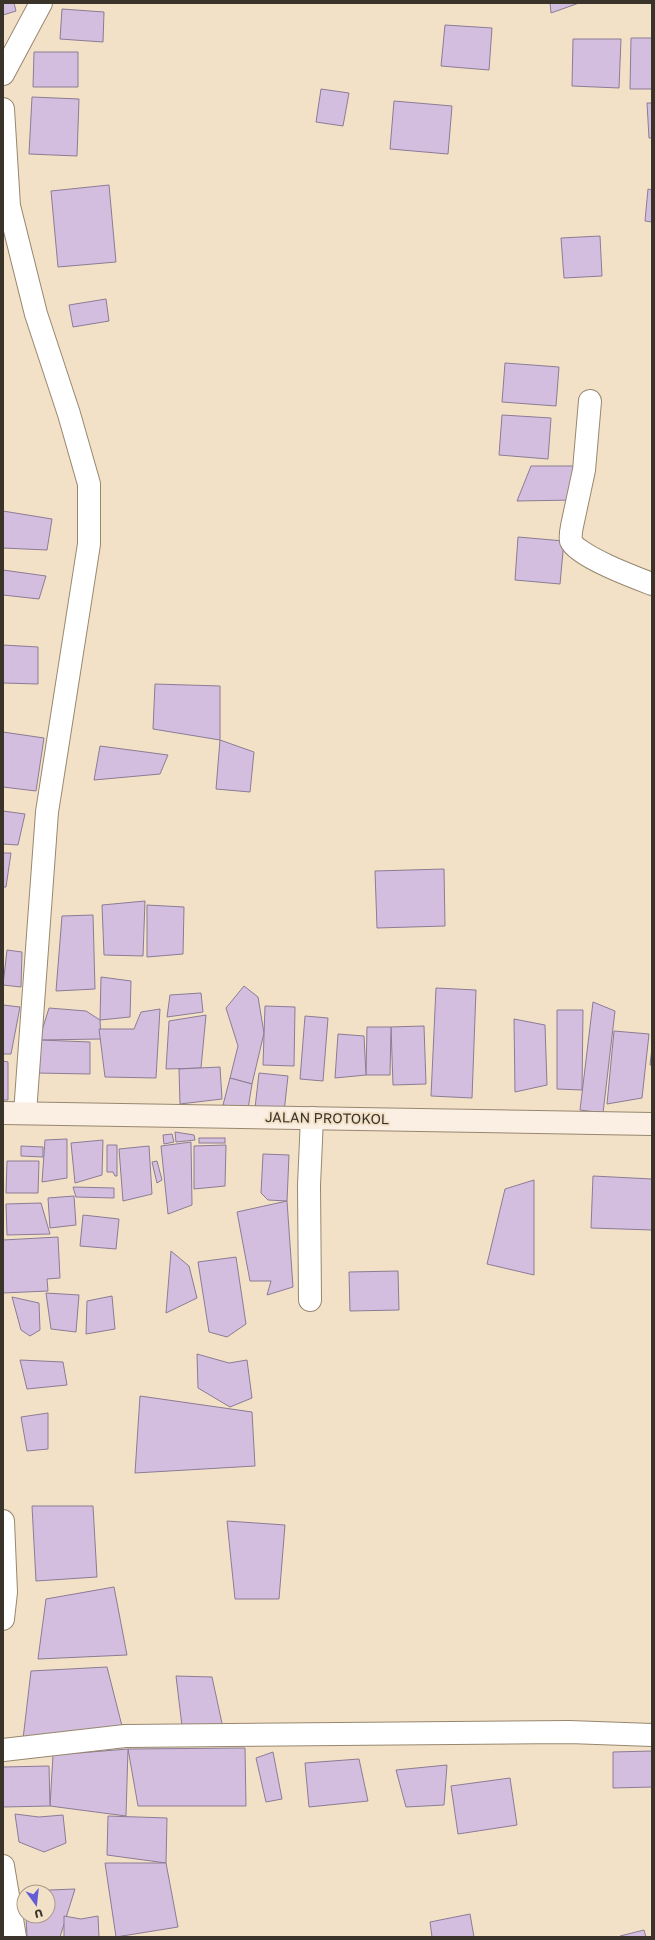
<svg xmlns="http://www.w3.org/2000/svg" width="655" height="1940" viewBox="0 0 655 1940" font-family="'Golos Text',sans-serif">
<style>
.building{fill:#d3bee0;stroke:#8b7c94}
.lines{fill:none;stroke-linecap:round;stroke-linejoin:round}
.street-casing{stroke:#97876f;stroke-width:24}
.secondary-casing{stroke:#97876f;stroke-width:24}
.street{stroke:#fff;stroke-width:22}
.secondary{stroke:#fbefe4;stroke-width:22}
.labels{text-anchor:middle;stroke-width:4;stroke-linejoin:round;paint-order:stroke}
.street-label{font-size:14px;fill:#393329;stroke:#f2e1c7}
</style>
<rect width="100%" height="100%" fill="#f2e1c7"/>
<g class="building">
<path d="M 3,3 L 14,3 L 16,11 L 3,15 Z"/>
<path d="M 550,3 L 579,3 L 551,13 Z"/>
<path d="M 62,9 L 104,12 L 103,42 L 60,39 Z"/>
<path d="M 445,25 L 492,28 L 489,70 L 441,66 Z"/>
<path d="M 631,38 L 652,38 L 652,89 L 630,89 Z"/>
<path d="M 573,39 L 621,39 L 619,88 L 572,86 Z"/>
<path d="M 34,52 L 78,52 L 78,87 L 33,87 Z"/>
<path d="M 321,89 L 349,93 L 343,126 L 316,122 Z"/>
<path d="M 32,97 L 79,99 L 77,156 L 29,154 Z"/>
<path d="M 394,101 L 452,106 L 448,154 L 390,149 Z"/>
<path d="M 647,103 L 652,103 L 652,138 L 649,138 Z"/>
<path d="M 109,185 L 116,262 L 58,267 L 51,191 Z"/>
<path d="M 648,189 L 652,190 L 652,222 L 645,221 Z"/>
<path d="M 600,236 L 602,276 L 564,278 L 561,238 Z"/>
<path d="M 106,299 L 109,321 L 73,327 L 69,305 Z"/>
<path d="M 505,363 L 559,367 L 556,406 L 502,402 Z"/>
<path d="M 502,415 L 551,418 L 548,459 L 499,455 Z"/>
<path d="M 531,466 L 575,466 L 575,500 L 517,501 Z"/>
<path d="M 3,511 L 52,519 L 47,550 L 3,548 Z"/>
<path d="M 518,537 L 564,541 L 560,584 L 515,580 Z"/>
<path d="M 3,570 L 46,576 L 39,599 L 3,595 Z"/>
<path d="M 3,645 L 38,647 L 38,684 L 3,683 Z"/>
<path d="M 155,684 L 220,686 L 220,740 L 153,729 Z"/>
<path d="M 3,732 L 44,738 L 36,791 L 3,787 Z"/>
<path d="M 220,740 L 254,752 L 250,792 L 216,789 Z"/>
<path d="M 100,746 L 168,755 L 160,774 L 94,780 Z"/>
<path d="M 3,811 L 25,814 L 18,845 L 3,844 Z"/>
<path d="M 3,853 L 11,853 L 6,887 L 3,887 Z"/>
<path d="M 444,869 L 445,926 L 377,928 L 375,871 Z"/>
<path d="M 145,901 L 143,956 L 104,955 L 102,905 Z"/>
<path d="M 147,905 L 184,907 L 183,954 L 147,957 Z"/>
<path d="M 93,915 L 95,989 L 56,991 L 62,916 Z"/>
<path d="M 7,950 L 22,952 L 21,987 L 3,985 Z"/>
<path d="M 101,977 L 131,981 L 130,1017 L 100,1020 Z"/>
<path d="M 244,986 L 258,997 L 264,1033 L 252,1084 L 230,1078 L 238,1046 L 226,1008 Z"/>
<path d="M 436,988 L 476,990 L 472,1098 L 431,1096 Z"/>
<path d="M 201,993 L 203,1012 L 167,1017 L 170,995 Z"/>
<path d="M 593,1002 L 615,1011 L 603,1113 L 580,1110 Z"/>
<path d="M 3,1005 L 20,1007 L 11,1054 L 3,1054 Z"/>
<path d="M 265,1006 L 295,1007 L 294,1066 L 263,1065 Z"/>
<path d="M 49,1008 L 86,1011 L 100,1020 L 101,1039 L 39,1040 Z"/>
<path d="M 160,1009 L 156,1078 L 105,1077 L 99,1029 L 134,1029 L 141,1012 Z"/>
<path d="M 557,1010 L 583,1010 L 582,1090 L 557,1089 Z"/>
<path d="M 206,1015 L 201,1068 L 166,1069 L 169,1021 Z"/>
<path d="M 305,1016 L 328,1018 L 323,1081 L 300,1079 Z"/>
<path d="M 514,1019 L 545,1025 L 547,1085 L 515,1092 Z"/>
<path d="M 424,1026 L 426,1084 L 393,1085 L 391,1027 Z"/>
<path d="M 367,1027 L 391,1027 L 390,1075 L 366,1075 Z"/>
<path d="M 614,1031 L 649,1034 L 642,1098 L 607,1104 Z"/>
<path d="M 338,1034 L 364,1036 L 366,1075 L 335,1078 Z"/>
<path d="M 39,1040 L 90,1042 L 90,1074 L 37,1073 Z"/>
<path d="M 652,1048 L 652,1065 L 650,1065 Z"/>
<path d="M 3,1061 L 8,1062 L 8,1100 L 3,1100 Z"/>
<path d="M 220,1067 L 222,1099 L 180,1104 L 179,1069 Z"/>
<path d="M 259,1073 L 288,1076 L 284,1112 L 255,1108 Z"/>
<path d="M 230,1078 L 252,1084 L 248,1109 L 223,1105 Z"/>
<path d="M 175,1132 L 194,1135 L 195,1140 L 176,1142 Z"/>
<path d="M 172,1134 L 174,1142 L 164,1144 L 163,1135 Z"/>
<rect x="199" y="1138" width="26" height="5"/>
<path d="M 67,1139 L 67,1178 L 42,1182 L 45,1140 Z"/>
<path d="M 103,1140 L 102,1175 L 75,1183 L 71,1143 Z"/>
<path d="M 191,1142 L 192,1205 L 168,1214 L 161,1146 Z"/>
<path d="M 107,1145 L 117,1145 L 117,1176 L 115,1176 L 113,1172 L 107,1172 Z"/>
<path d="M 226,1145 L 225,1186 L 194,1189 L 194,1146 Z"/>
<path d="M 21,1146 L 43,1147 L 43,1157 L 21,1156 Z"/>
<path d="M 149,1146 L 152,1194 L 123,1201 L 119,1149 Z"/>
<path d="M 263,1154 L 289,1155 L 287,1201 L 268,1200 L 261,1193 Z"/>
<path d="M 7,1161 L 39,1161 L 38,1193 L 6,1193 Z"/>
<path d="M 157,1161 L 162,1180 L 157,1183 L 152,1162 Z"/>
<path d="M 593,1176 L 652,1179 L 652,1230 L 591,1228 Z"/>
<path d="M 534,1180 L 534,1275 L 487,1264 L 505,1189 Z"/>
<path d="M 73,1187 L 114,1188 L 114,1198 L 76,1197 Z"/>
<path d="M 74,1196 L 76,1225 L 50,1228 L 48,1198 Z"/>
<path d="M 287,1201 L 293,1287 L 267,1295 L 271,1281 L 250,1281 L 237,1212 Z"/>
<path d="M 41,1203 L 50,1234 L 7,1235 L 6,1204 Z"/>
<path d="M 83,1215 L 119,1219 L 116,1249 L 80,1246 Z"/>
<path d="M 58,1237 L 60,1278 L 47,1279 L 48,1291 L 3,1293 L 3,1240 Z"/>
<path d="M 171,1251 L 189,1266 L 197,1298 L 166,1313 Z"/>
<path d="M 236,1257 L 246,1324 L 227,1337 L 209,1332 L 198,1262 Z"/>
<path d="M 398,1271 L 399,1310 L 350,1311 L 349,1272 Z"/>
<path d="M 46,1293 L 79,1295 L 76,1332 L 51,1329 Z"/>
<path d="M 112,1296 L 115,1329 L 86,1334 L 87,1301 Z"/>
<path d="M 12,1297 L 39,1303 L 40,1330 L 30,1336 L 21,1330 Z"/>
<path d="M 197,1354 L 229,1363 L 247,1360 L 252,1398 L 230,1407 L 198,1388 Z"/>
<path d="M 20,1360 L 63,1362 L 67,1385 L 27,1389 Z"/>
<path d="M 140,1396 L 252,1412 L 255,1466 L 135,1473 Z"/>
<path d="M 48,1413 L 48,1449 L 27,1451 L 21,1417 Z"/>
<path d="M 32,1506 L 93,1506 L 97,1577 L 36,1581 Z"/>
<path d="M 227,1521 L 285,1525 L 279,1599 L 235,1599 Z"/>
<path d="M 114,1587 L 127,1655 L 38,1659 L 46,1599 Z"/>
<path d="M 107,1667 L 122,1726 L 23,1739 L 31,1671 Z"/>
<path d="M 176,1676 L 212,1677 L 223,1728 L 182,1726 Z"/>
<path d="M 245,1748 L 246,1806 L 138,1806 L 128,1749 Z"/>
<path d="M 128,1749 L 126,1816 L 50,1806 L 53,1755 Z"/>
<path d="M 652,1751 L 652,1787 L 613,1788 L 613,1752 Z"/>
<path d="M 273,1752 L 282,1799 L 266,1802 L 256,1758 Z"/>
<path d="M 359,1759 L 368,1801 L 309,1807 L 305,1763 Z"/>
<path d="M 447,1765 L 444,1805 L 406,1807 L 396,1770 Z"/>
<path d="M 49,1766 L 50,1806 L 3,1807 L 3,1767 Z"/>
<path d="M 510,1778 L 517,1825 L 458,1834 L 451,1786 Z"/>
<path d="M 15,1814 L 39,1817 L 63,1815 L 66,1843 L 44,1852 L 19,1842 Z"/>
<path d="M 108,1816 L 167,1818 L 166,1863 L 107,1855 Z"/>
<path d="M 105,1863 L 166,1863 L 178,1927 L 116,1937 Z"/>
<path d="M 75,1889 L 60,1937 L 27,1937 L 26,1916 L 48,1916 L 48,1892 L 25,1891 Z"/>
<path d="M 470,1914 L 474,1937 L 432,1937 L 430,1922 Z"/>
<path d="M 64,1916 L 81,1919 L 98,1916 L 99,1937 L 64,1937 Z"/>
<path d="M 644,1930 L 646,1937 L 620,1937 L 620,1936 Z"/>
</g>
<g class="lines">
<defs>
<g id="street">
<path d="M 3,74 L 41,3"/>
<path d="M 3,109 L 9,206 L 36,314 L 69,414 L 89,484 L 89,544 L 47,812 L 25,1113"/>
<path d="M 590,401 L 584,470 L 572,526 C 571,531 570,536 571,541 C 577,556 636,578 652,584"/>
<path d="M 310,1300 L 309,1185 L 312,1118"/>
<path d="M 3,1521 L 6,1592 L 3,1619"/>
<path d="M 3,1750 L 125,1736 L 569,1732 L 652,1735"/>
<path d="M 3,1866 L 15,1937"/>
</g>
<path id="secondary" d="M 3,1113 L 652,1124"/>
</defs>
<use href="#street" class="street-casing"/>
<use href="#secondary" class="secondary-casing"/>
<use href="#street" class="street"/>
<use href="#secondary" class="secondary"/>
</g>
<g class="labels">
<g class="street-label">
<text transform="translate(327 1118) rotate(1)" y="5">JALAN PROTOKOL</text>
</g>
</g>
<rect width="655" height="1940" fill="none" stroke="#393329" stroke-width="8"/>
<g transform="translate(36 1904) rotate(165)"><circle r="19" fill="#f2e1c7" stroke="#a89b88"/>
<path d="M0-3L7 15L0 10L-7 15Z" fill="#635dd6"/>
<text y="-6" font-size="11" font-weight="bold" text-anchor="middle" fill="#393329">U</text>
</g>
</svg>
